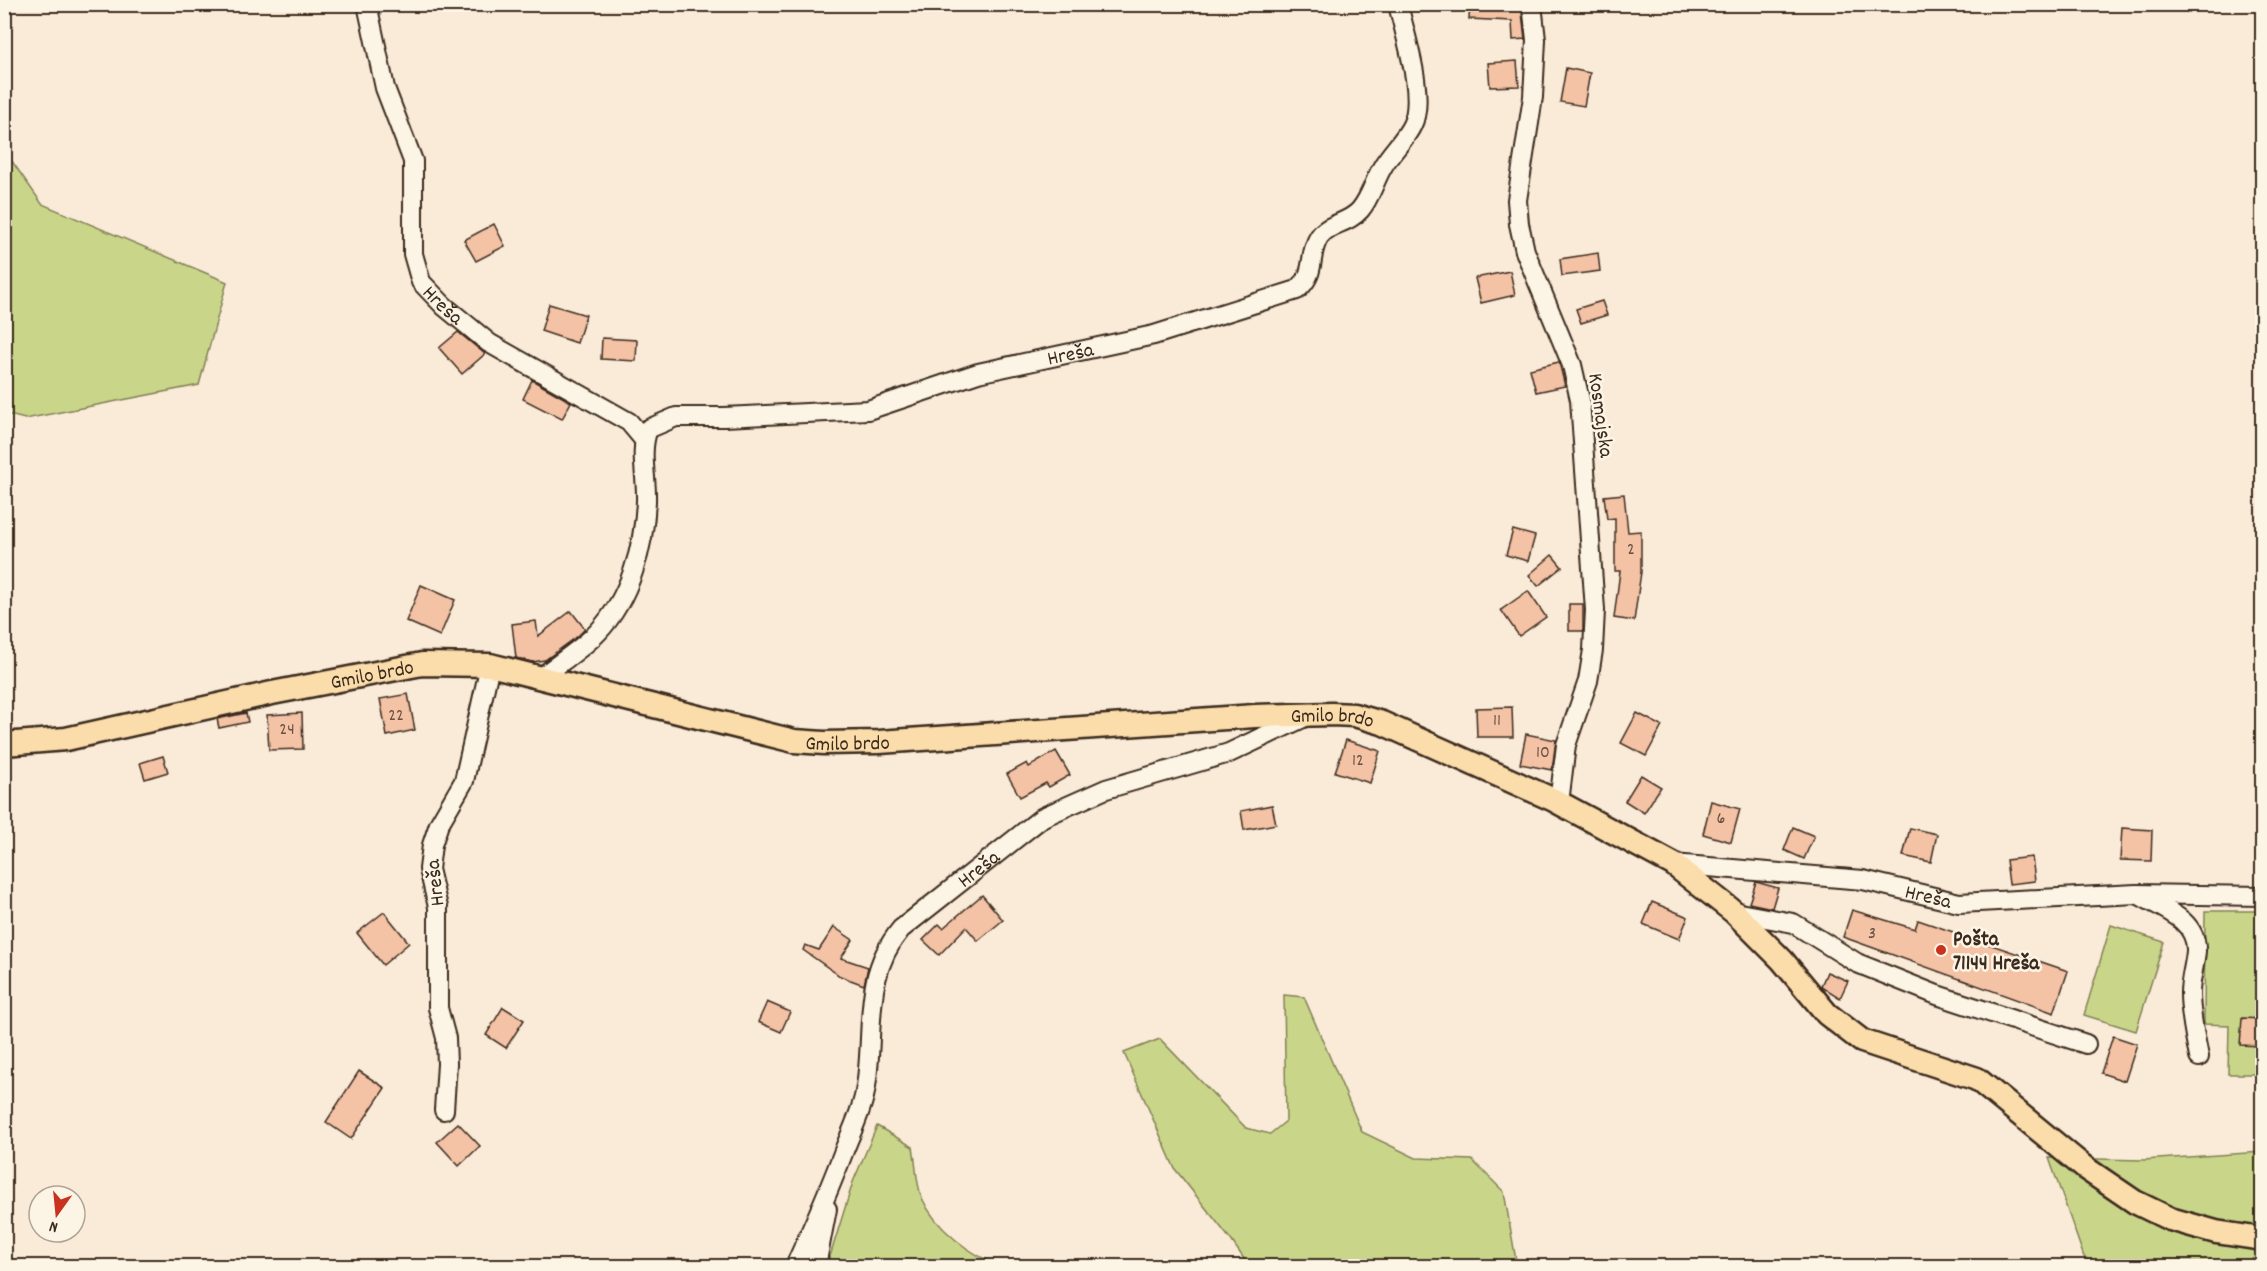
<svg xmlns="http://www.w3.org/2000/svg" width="2267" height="1271" viewBox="0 0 2267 1271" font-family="Dekko,sans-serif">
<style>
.green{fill:#c9d68a;stroke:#828054;stroke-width:1.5}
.building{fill:#f4c2a5;stroke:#3b2a1e;stroke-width:1.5}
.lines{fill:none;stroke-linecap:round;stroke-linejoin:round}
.minor-casing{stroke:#3b2a1e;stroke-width:22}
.major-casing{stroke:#3b2a1e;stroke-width:27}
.minor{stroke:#fcf5e5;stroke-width:18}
.major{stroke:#fbddab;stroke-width:22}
.poi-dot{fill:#c8321e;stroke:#fcf5e5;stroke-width:2}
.labels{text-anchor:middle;stroke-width:5;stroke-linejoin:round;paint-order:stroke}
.number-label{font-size:18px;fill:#695040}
.street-label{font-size:21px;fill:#3b2a1e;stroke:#fcf5e5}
.poi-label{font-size:21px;font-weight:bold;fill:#3b2a1e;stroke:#fcf5e5;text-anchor:start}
</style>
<rect width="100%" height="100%" fill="#faebd8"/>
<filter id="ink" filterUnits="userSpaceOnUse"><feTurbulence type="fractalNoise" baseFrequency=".0167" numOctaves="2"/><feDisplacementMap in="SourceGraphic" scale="12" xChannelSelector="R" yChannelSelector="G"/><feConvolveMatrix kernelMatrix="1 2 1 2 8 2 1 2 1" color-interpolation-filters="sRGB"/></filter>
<g filter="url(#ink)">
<g class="green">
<path d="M 4,150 L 42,204 L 227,282 L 199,385 L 25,419 L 5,414 Z"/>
<path d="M 2205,911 L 2262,911 L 2262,1074 L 2228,1074 L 2229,1025 L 2204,1024 Z"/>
<path d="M 2111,925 L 2164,942 L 2136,1031 L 2084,1015 Z"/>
<path d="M 1284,995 L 1304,997 L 1362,1132 L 1416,1158 L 1472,1160 L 1504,1192 L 1517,1266 L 1249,1266 L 1231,1240 L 1175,1169 L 1124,1053 L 1160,1039 L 1246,1128 L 1270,1134 L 1286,1121 Z"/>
<path d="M 877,1126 L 913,1147 C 916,1163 916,1184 922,1198 C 935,1228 971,1256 1002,1266 L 827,1266 L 853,1182 Z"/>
<path d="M 2262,1152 L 2262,1266 L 2096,1266 L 2084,1257 L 2049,1158 L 2143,1160 Z"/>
</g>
<g class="building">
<path d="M 1470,4 L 1521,4 L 1525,39 L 1513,40 L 1512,21 L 1469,19 Z"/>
<path d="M 1517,61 L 1519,86 L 1490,87 L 1488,63 Z"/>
<path d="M 1566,68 L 1590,73 L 1584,106 L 1560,102 Z"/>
<path d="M 494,224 L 505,246 L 476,261 L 464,240 Z"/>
<path d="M 1598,253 L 1600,271 L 1562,276 L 1560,259 Z"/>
<path d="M 1510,271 L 1515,295 L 1481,303 L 1475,278 Z"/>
<path d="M 1602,301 L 1607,315 L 1581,323 L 1576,309 Z"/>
<path d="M 549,304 L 586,315 L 577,343 L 541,331 Z"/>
<path d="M 458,332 L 485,354 L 462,374 L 439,348 Z"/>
<path d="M 602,338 L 637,340 L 636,361 L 601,359 Z"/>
<path d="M 1559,362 L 1565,386 L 1536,392 L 1530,369 Z"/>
<path d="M 532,380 L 571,402 L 562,419 L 523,399 Z"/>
<path d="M 1624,494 L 1628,532 L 1641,531 L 1641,572 L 1634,621 L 1614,618 L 1620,571 L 1615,571 L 1615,518 L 1607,519 L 1604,496 Z"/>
<path d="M 1513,530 L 1535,536 L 1528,561 L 1506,555 Z"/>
<path d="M 1552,555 L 1562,567 L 1538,586 L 1529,575 Z"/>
<path d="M 421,585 L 455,600 L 440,636 L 406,621 Z"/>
<path d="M 1528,591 L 1546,617 L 1519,636 L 1501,610 Z"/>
<rect x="1569" y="604" width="14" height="27"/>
<path d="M 571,611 L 585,629 L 578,636 L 545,660 L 532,662 L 516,658 L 512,624 L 536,621 L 538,636 Z"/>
<path d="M 408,694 L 415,730 L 387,736 L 380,699 Z"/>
<path d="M 1512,707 L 1513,737 L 1477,737 L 1476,708 Z"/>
<path d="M 246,713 L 248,722 L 219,728 L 217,719 Z"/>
<path d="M 302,713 L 303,749 L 269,750 L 267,715 Z"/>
<path d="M 1637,713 L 1662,726 L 1646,756 L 1621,743 Z"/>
<path d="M 1526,734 L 1556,740 L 1552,770 L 1520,764 Z"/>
<path d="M 1346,740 L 1380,751 L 1370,783 L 1335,772 Z"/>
<path d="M 1056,751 L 1070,775 L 1049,787 L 1046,783 L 1020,797 L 1007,774 L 1027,763 L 1029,767 Z"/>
<path d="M 163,756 L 168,772 L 145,779 L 140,763 Z"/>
<path d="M 1641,775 L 1661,787 L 1644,813 L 1625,801 Z"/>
<path d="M 1711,801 L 1740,809 L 1731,842 L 1703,834 Z"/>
<path d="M 1272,805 L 1276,824 L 1244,830 L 1241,811 Z"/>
<path d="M 1793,827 L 1814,836 L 1804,859 L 1784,850 Z"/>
<path d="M 1910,828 L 1937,834 L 1931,862 L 1903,856 Z"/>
<path d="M 2122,828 L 2152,830 L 2151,861 L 2120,860 Z"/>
<path d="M 2032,857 L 2035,881 L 2009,884 L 2006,860 Z"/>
<path d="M 1756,882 L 1778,888 L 1772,908 L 1749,903 Z"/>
<path d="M 982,895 L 1003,920 L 978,941 L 966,927 L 939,955 L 923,940 L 939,924 L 943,928 Z"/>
<path d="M 1652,902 L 1688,917 L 1679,939 L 1643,924 Z"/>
<path d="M 1852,910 L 1915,929 L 1918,920 L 2068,971 L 2054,1013 L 1843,937 Z"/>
<path d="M 384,912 L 409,943 L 383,965 L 357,933 Z"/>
<path d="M 834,927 L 853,940 L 841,958 L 868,967 L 864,985 L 840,976 L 803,950 L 805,945 L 819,950 Z"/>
<path d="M 1827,972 L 1848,981 L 1840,998 L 1821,986 Z"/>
<path d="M 767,1002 L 790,1012 L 781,1032 L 758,1022 Z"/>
<path d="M 503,1007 L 524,1020 L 506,1048 L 486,1035 Z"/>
<path d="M 2242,1018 L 2262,1019 L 2262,1046 L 2240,1045 Z"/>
<path d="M 2113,1036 L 2137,1044 L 2125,1081 L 2101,1073 Z"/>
<path d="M 359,1071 L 385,1088 L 351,1139 L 326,1122 Z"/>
<path d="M 458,1123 L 480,1146 L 459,1166 L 437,1142 Z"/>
</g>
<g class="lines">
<defs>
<g id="minor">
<path id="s1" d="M 367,4 L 385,88 L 413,161 L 413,254 L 421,282 L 444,306 L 489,343 L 629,422 L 644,440"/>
<path d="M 1532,4 L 1536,40 L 1533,97 L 1517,200 L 1519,224 L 1525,251 L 1572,365 L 1580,400 L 1595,610 L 1593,650 L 1588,681 L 1566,745 L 1559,803"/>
<path id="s2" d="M 540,678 C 559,663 582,649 598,632 C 630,598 644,547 646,501 C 647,477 639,452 648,429 L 676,417 L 724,417 L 868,410 L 978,373 L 1154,335 L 1297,290 C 1318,272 1307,256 1319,237 C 1328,223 1348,224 1360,210 C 1371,197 1374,181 1383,166 C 1391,152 1405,140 1412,125 C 1426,97 1405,36 1398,4"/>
<path id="s3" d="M 1673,864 L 1863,880 L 1959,903 L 2136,894 L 2262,896"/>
<path d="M 2141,896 C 2164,909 2197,920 2196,951 C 2195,965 2190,979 2190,993 C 2190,1015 2195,1036 2199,1057"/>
<path d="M 1734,912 L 1793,923 L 1857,963 L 1937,995 L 2086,1044"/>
<path d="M 444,1110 L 447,1064 L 446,1038 L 438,1008 L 438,907 L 429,869 L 432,845 L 439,824 L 464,781 L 490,665"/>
<path id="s4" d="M 795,1266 C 813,1227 830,1188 845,1148 C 852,1130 862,1110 865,1092 C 876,1035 860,978 901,929 L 1043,817 L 1106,789 L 1229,753 L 1307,716"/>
<path d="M 816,1266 L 827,1209"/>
</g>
<g id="major">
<path id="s5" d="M 4,744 L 66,739 L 272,693 L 422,664 L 490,665 L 794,741 L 824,743 L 879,742 L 1255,716 L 1332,714 L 1354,715 L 1382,723 L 1554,800 L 1673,864 L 1734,912 L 1782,960 L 1827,1014 L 1862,1041 L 1977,1079 L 2085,1168 L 2135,1202 L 2170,1219 L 2216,1232 L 2262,1239"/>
</g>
</defs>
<use href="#minor" class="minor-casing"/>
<use href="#major" class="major-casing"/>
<use href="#minor" class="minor"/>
<use href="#major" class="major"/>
</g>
</g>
<circle class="poi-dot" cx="1941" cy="950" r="6"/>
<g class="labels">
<g class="number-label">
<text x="1631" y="554">2</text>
<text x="396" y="720">22</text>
<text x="1497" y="725">11</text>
<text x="287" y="734">24</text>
<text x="1543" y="757">10</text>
<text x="1358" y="765">12</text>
<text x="1721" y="823">6</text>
<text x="1872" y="938">3</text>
</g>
<g class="street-label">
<text dy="7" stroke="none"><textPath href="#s1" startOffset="318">Hreša</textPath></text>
<text dy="7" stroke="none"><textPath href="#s2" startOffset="722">Hreša</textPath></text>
<text transform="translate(1602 415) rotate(82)" y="7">Kosmajska</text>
<text dy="7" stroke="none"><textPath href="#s5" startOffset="375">Gmilo brdo</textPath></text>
<text dy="7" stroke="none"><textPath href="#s5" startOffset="1347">Gmilo brdo</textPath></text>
<text dy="7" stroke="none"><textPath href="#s5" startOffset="861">Gmilo brdo</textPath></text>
<text dy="7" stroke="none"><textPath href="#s4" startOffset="456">Hreša</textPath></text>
<text transform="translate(434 883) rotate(-96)" y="7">Hreša</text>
<text dy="7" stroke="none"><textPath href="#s3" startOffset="258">Hreša</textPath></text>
</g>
<g class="poi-label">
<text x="1953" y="945">Pošta<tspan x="1953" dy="24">71144 Hreša</tspan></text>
</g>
</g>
<rect width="2267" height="1271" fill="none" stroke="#fcf5e5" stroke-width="24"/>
<rect x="12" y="12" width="2243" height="1247" fill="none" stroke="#3b2a1e" stroke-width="2" filter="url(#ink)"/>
<g transform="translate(57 1214) rotate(195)"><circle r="28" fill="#fcf5e5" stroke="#afa495" stroke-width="1.5"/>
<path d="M0-4.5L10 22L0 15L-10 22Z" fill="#c8321e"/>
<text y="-9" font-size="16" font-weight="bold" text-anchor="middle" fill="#3b2a1e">N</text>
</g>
</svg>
